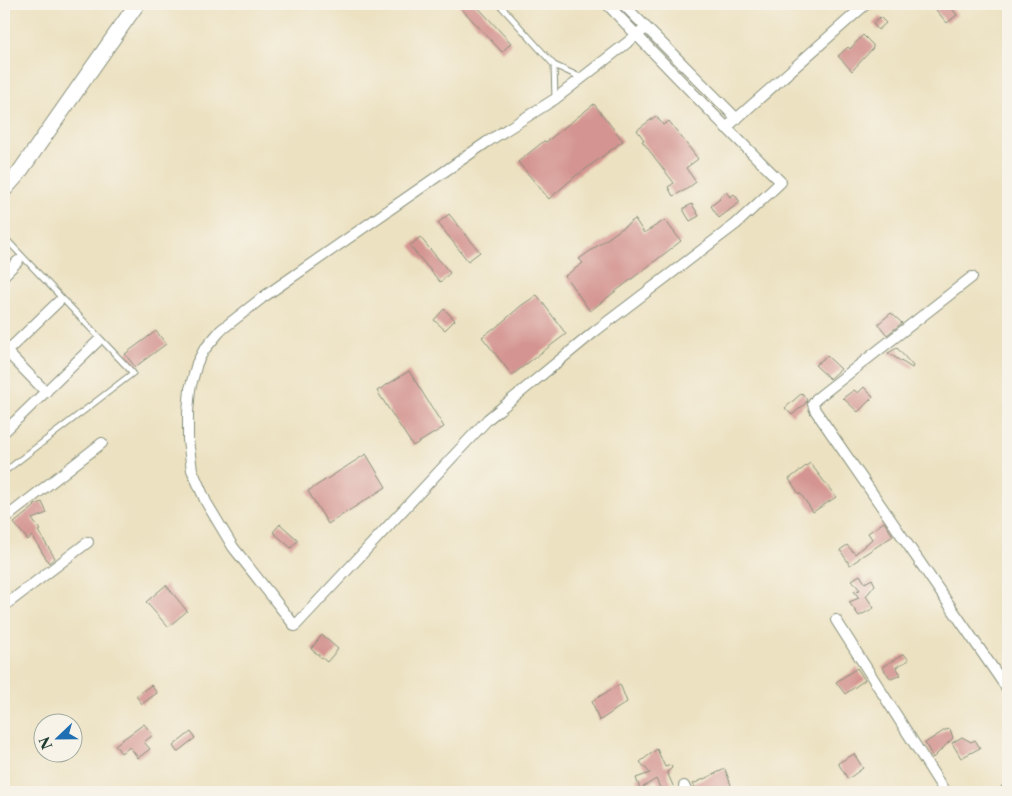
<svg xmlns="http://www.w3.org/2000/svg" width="1012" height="796" viewBox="0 0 1012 796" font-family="'Libre Caslon Text',serif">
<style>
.building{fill:#d49491}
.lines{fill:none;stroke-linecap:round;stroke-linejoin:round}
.lane-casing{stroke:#868f7a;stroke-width:7}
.street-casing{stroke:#868f7a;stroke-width:12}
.secondary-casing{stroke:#868f7a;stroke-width:16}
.primary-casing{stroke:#868f7a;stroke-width:17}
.lane{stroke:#fff;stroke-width:5}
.street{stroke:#fff;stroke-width:10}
.secondary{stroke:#fff;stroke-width:14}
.primary{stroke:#fff;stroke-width:15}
</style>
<rect width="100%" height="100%" fill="#f7f3e8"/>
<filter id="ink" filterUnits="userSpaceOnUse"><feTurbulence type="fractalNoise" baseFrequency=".02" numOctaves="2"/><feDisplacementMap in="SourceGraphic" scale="10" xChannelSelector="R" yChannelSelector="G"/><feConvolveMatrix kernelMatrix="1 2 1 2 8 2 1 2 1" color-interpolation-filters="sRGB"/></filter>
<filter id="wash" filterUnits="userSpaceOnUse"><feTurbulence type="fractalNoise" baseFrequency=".0096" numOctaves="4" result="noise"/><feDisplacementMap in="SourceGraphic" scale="20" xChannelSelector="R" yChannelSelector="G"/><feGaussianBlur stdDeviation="1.12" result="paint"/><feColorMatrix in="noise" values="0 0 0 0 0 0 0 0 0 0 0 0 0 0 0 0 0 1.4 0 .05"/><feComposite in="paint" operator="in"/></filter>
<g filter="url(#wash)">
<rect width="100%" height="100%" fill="#ece1c1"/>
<g id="blocks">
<g class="building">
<path d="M 457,4 L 475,4 L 511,43 L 502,52 Z"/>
<path d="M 931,4 L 948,4 L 957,15 L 947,23 Z"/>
<path d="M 880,17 L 886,23 L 878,30 L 873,23 Z"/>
<path d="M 863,35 L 873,45 L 873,48 L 852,71 L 838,56 L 848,47 L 850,49 Z"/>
<path d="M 594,104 L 623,141 L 579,174 L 578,174 L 549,199 L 518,162 L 544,141 L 546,142 Z"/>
<path d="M 656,116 L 663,125 L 669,121 L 698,159 L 686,168 L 696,182 L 684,191 L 683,191 L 673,196 L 668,187 L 674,183 L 642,141 L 644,140 L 637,130 Z"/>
<path d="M 726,192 L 730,197 L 734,194 L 740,202 L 719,218 L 711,206 L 720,199 L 719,198 Z"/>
<path d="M 692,204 L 699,216 L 690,221 L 684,211 L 684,208 Z"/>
<path d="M 449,214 L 480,252 L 468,261 L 438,223 Z"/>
<path d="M 635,219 L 644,233 L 665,220 L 681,241 L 590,311 L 565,276 L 583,263 L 579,259 Z"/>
<path d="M 420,237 L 450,273 L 440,282 L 410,246 Z"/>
<path d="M 537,295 L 566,334 L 512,375 L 482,337 L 494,328 L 494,329 L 522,305 Z"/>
<path d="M 444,309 L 455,320 L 445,330 L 434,320 Z"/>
<path d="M 891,313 L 902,323 L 887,335 L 878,324 Z"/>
<path d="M 156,331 L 166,344 L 135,367 L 125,354 Z"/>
<path d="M 897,348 L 913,366 L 912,368 L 888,353 Z"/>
<path d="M 827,356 L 841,369 L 830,379 L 815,365 Z"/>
<path d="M 409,371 L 444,427 L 413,446 L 377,391 Z"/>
<path d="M 864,387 L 873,397 L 858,412 L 843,398 L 854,390 L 858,393 Z"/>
<path d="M 802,393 L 807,400 L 806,403 L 792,415 L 785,408 Z"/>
<path d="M 366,454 L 386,487 L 328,524 L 308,491 Z"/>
<path d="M 810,463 L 836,497 L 813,512 L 800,493 L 799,494 L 789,479 Z"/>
<path d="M 42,502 L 47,513 L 32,519 L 40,530 L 38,531 L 55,558 L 49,563 L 32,536 L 28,540 L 14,523 L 35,506 L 34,505 Z"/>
<path d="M 884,522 L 893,536 L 859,558 L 859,559 L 850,565 L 840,550 L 847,545 L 855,554 L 872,539 L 868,533 Z"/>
<path d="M 280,524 L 298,540 L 291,548 L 273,532 Z"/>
<path d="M 860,575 L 865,583 L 872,579 L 875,585 L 866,596 L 874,608 L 859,616 L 849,602 L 859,598 L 854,591 L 860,590 L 852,580 Z"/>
<path d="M 166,585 L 187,611 L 168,627 L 146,602 Z"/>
<path d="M 322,635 L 338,649 L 327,662 L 311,649 Z"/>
<path d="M 904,654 L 909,660 L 896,667 L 901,675 L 891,679 L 882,667 Z"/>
<path d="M 857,668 L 865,680 L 845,694 L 836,682 Z"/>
<path d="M 620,684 L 627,702 L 599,721 L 592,701 Z"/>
<path d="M 151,685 L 157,693 L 142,704 L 136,696 Z"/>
<path d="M 144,724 L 153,735 L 144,742 L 150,749 L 138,758 L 130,747 L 121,753 L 115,745 Z"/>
<path d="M 950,729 L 953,738 L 933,758 L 925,743 L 945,730 Z"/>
<path d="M 191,732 L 195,738 L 177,752 L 173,746 Z"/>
<path d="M 962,737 L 971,742 L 975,740 L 980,748 L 961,758 L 952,743 Z"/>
<path d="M 657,749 L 665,767 L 671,765 L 672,768 L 667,772 L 674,788 L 668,792 L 662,792 L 656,779 L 640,789 L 636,778 L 650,773 L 640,762 Z"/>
<path d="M 854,754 L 863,768 L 848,779 L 838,763 Z"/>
<path d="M 725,769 L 731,785 L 720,792 L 698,792 L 693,784 Z"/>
</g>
</g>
</g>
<g filter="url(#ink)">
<use href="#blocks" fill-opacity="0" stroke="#868f7a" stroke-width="1"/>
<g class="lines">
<defs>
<g id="lane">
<path d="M 499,4 L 554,65 L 582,78"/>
<path d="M 554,65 L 555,99"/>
<path d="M 4,237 L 133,373 L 4,472"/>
</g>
<g id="street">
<path d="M 607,4 C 664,64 722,124 781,182 L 736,224 L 594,332 L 488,419 L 295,626 L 233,547 L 206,502 L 192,470 L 188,440 L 188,412 L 190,389 L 197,363 L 204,350 L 221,330 L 262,298 L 487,142 L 555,99 L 637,35 L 646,28"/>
<path d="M 623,4 L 737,119"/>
<path d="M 726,128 L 866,4"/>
<path d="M 4,275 L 18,261"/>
<path d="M 972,277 L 816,399 L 813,404 L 815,410 L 1008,690"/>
<path d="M 4,349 L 46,392"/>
<path d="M 4,354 L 58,302"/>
<path d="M 5,431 L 97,342"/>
<path d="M 4,519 L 102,443"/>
<path d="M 4,606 L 88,542"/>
<path d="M 836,620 L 945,792"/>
<path d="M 684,786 L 687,792"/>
</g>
<path id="secondary" d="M 1007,792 L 1008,791"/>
<path id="primary" d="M 4,190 L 18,174 L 137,4"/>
</defs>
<use href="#lane" class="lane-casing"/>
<use href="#street" class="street-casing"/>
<use href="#secondary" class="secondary-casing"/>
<use href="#primary" class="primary-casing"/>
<use href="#lane" class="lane"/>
<use href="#street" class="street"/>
<use href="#secondary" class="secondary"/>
<use href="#primary" class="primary"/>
</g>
</g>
<rect width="1012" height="796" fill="none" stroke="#f7f3e8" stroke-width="20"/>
<g transform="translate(58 738) rotate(248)"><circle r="24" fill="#f7f3e8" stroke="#a1aaa0"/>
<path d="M0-4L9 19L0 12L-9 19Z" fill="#1f6fb2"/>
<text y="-8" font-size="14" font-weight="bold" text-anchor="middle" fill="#1f3d34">N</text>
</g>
</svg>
